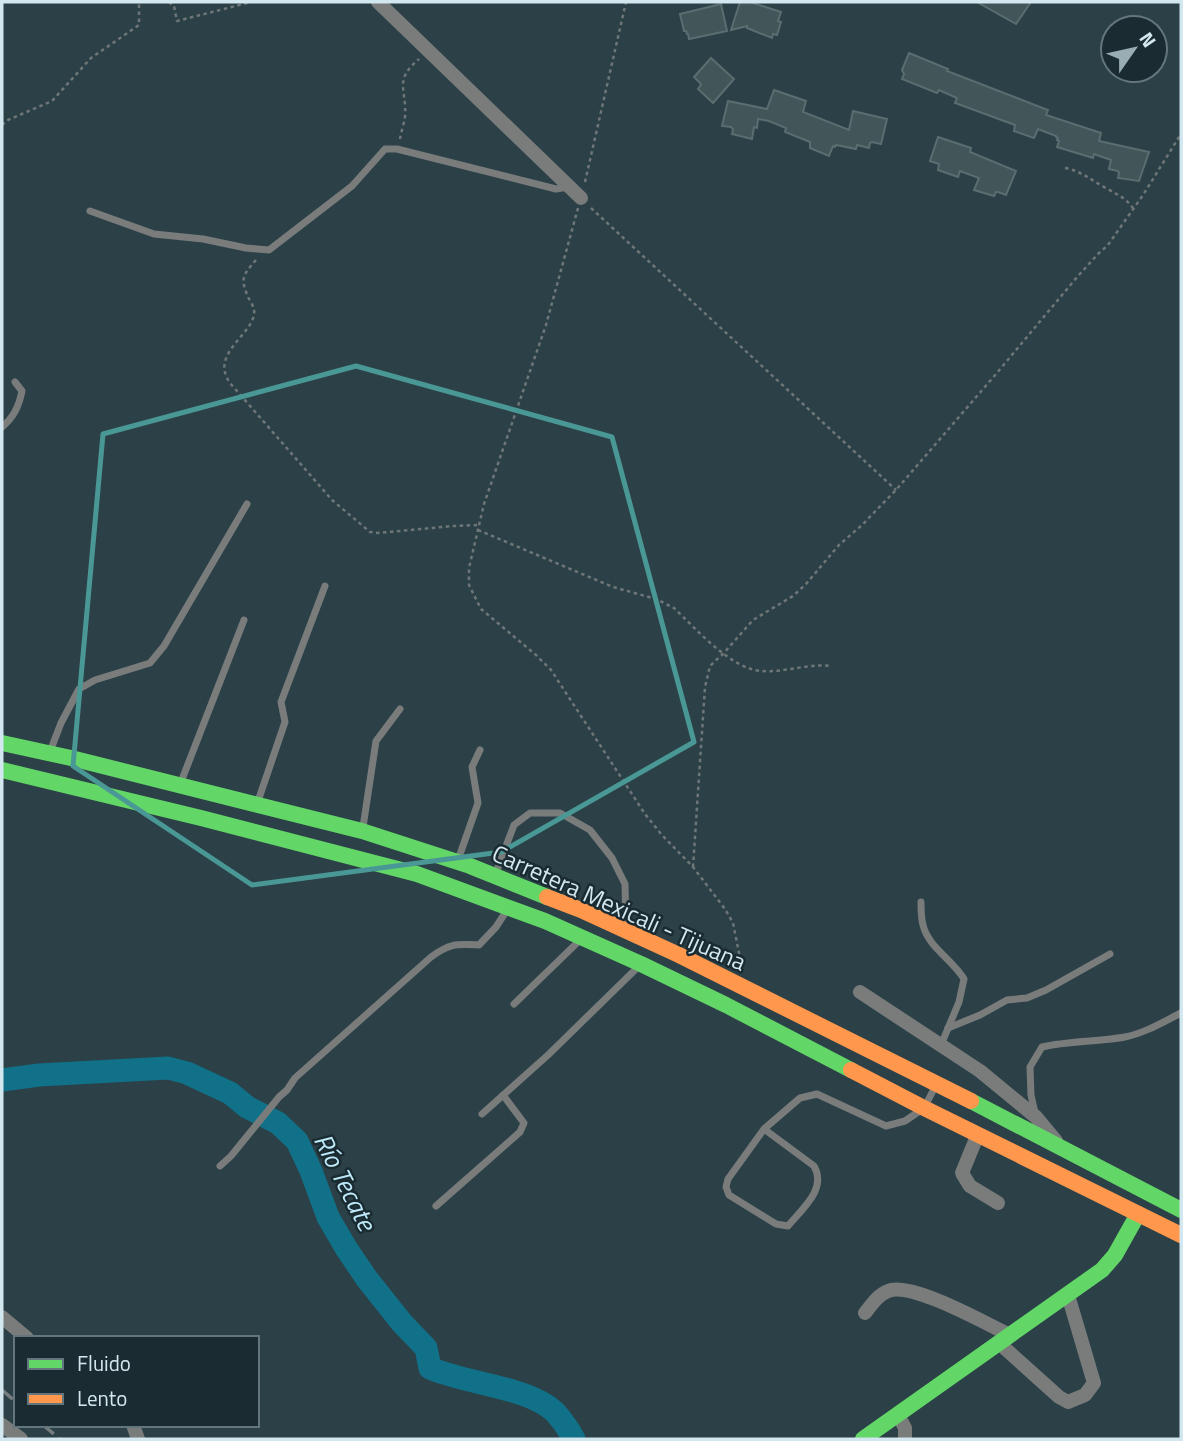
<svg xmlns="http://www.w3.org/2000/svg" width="1183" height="1441" viewBox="0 0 1183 1441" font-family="'Titillium Web',sans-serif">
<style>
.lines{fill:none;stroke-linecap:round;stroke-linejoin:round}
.river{stroke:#107189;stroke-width:23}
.building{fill:#425558;stroke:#5a6d70;stroke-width:2}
.path{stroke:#6f7678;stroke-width:2.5;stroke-dasharray:3.5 3.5;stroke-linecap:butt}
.lane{stroke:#7a7c7c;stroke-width:7}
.street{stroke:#7a7c7c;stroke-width:14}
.fast{stroke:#63d668;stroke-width:16}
.slow{stroke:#ff974d;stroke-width:16}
.rail{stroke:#757c7e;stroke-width:3.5;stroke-dasharray:14 7;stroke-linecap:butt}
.marked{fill:none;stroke:#4a9895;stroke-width:5;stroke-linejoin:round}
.labels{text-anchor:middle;stroke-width:5;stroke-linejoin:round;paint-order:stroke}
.street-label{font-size:24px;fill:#d2e7ef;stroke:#1a2b31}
.water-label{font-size:26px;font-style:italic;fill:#bde9f8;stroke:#1a2b31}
</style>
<rect width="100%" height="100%" fill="#2b4147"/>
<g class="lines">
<path class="river" d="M 2,1080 L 39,1075 L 168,1068 L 187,1073 L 230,1093 L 247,1107 L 278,1123 L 297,1141 L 311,1171 L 328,1217 L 346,1248 L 367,1279 L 402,1323 L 426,1348 L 430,1368 C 466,1384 526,1386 555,1412 C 562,1420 569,1430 574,1439"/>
</g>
<g class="building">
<path d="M 740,2 L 750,2 L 781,12 L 778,21 L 781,22 L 777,35 L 773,34 L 772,38 L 747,28 L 747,26 L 731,30 Z"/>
<path d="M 977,2 L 1031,2 L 1016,24 Z"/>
<path d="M 721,4 L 727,31 L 689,39 L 688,34 L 687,34 L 686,31 L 684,31 L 680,14 Z"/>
<path d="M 909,53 L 948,69 L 947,71 L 1048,110 L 1046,115 L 1101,133 L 1099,141 L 1149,152 L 1139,181 L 1118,178 L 1119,173 L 1118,171 L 1109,169 L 1111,160 L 1094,154 L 1093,158 L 1057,147 L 1059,141 L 1057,140 L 1058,138 L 1056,137 L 1056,136 L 1038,129 L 1034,138 L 1014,131 L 1015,125 L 955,103 L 957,98 L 939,90 L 937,93 L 902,79 L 904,74 L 902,70 Z"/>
<path d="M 711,58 L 734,79 L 713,103 L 698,89 L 701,85 L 700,83 L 694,77 Z"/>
<path d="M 774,90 L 806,101 L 803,112 L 849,130 L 853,111 L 887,119 L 881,144 L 872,142 L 870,143 L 869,148 L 857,145 L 856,149 L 836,145 L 835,147 L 833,146 L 829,156 L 810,148 L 810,142 L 785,132 L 786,128 L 769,121 L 758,119 L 757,128 L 754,127 L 752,139 L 732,134 L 733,129 L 731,127 L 722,126 L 728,101 L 767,109 Z"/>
<path d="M 938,137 L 971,148 L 970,152 L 1016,171 L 1006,195 L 998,192 L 996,192 L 994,196 L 974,190 L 979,178 L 960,171 L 958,177 L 938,170 L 939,164 L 930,161 Z"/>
</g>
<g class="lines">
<g class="path">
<path d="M 169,2 L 174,6 L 177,21 L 251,2"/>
<path d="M 2,125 L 8,120 L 52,101 L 91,58 L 139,25 L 139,2"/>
<path d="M 400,139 C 401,132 404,124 405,117 C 407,88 393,81 419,59"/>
<path d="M 1065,168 C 1081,171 1091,180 1106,188 C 1116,194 1125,197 1133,208"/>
<path d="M 585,182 L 626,2"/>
<path d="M 578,208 L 546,325 L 484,504 L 469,568 L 469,585 L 481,609 L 536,655 L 551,670 L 645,814 L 661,834 L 693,867 L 725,909 L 733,923 L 742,968"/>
<path d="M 591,208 L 896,490"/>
<path d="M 256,260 C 242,276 240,279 249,299 C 250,300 254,308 254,309 C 258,333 208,352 230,383 L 332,500 L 370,532 L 378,533 L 453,526 L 479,525"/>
<path d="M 478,530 L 613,587 L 656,599 L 674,608 C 695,628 731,669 761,671 C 784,673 808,663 831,666"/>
<path d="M 693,867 L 705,687 L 710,666 L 715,661 L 723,654 L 753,620 L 793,596 L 806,584 L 839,545 L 862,525 L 896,490 L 996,374 L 1078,276 L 1098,254 L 1108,245 L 1143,195 L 1181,134"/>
</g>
<g class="lane">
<path d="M 90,211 L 154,234 L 203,239 L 246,248 L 269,250 L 352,186 L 385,149 L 397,149 L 556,189 L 568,187"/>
<path d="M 2,427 C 14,417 19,406 22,391 L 15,382"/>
<path d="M 51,749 L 61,723 L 79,689 L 95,680 L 150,663 L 164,646 L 247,504"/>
<path d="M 181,782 L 244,620"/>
<path d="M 257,804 L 285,722 L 281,702 L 325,586"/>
<path d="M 363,827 L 376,741 L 400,709"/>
<path d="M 458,860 L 478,803 L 472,767 L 480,750"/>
<path d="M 495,875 L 514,825 L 530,813 L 560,813 L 590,830 L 612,858 L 625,884 L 626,929"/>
<path d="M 921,902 C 921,909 921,918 923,925 C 928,947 953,960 964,979 L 959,1002 L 941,1045"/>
<path d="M 514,1004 L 579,941"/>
<path d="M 948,1028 L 980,1015 L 1007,1000 L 1027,998 L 1046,990 L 1110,954"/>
<path d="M 1035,1113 L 1031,1095 L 1030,1067 L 1042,1047 C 1069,1041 1097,1042 1125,1037 C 1145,1033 1163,1022 1181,1013"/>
<path d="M 482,1114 L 548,1055 L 638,967"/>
<path d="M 764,1129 L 814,1166 C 827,1189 803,1208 788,1226 L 776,1224 L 729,1195 L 726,1187 L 728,1179 L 764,1129 L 800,1098 L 817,1094 L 886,1126 L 905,1121 L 924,1108 L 935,1087"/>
<path d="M 220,1166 L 231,1156 L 279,1097 L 287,1090 L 295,1078 L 431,957 C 450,943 456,944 479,945 L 496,927 L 507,910"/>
<path d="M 436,1206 L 520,1132 L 524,1123 L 503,1095"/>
</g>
<g class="street">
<path d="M 378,2 L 581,198"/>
<path d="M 860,992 L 980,1071 L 1036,1117 L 1056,1141"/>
<path d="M 978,1134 L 962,1173 L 970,1186 L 998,1203"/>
<path d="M 865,1313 C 872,1304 878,1295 888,1291 C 911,1281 986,1324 1010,1335"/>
<path d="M 2,1317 L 27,1338"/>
<path d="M 999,1343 L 1059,1397 L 1068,1402 L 1085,1395 L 1094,1383 L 1068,1295"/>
<path d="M 898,1415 L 905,1428 L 905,1439"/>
<path d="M 2,1425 L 21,1439"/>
<path d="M 133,1425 L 138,1439"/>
</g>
<g class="fast">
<path d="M 2,743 L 71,758 L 362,831 L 470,866 L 547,897"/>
<path d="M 2,770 L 201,818 L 417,874 L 545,921 L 641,964 L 726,1005 L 851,1070"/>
<path d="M 971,1101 L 1181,1210"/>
<path d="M 863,1439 L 1102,1270 L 1115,1255 L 1138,1214"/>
</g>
<g class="slow">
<path d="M 547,897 L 581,910 L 679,955 L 971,1101"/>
<path d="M 851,1070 L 924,1108 L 1181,1235"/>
</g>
<g class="rail">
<path d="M 2,1390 L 16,1402"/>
<path d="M 43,1425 L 60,1439"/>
</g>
</g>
<path class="marked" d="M 356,366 L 612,437 L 694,742 L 501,852 L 252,885 L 73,766 L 103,434 Z"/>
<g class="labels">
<g class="street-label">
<text transform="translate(619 908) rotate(24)" y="8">Carretera Mexicali - Tijuana</text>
</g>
<g class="water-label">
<text transform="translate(345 1182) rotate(63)" y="9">Río Tecate</text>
</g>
</g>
<rect width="1183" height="1441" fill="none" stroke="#d2e7ef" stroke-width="7"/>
<rect x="14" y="1336" width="245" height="91" fill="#1a2b31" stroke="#64767d" stroke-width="2"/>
<rect x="28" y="1359" width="35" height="10" fill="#63d668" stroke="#64767d" stroke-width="2"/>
<text x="77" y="1371" font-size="21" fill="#d2e7ef">Fluido</text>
<rect x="28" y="1394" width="35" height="10" fill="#ff974d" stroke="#64767d" stroke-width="2"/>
<text x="77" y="1406" font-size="21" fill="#d2e7ef">Lento</text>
<g transform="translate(1134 49) rotate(56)"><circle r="33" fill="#1a2b31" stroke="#64767d" stroke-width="2"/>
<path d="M0-5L12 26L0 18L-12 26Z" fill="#98adb4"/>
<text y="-10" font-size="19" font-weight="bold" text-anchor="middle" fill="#d2e7ef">N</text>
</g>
</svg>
